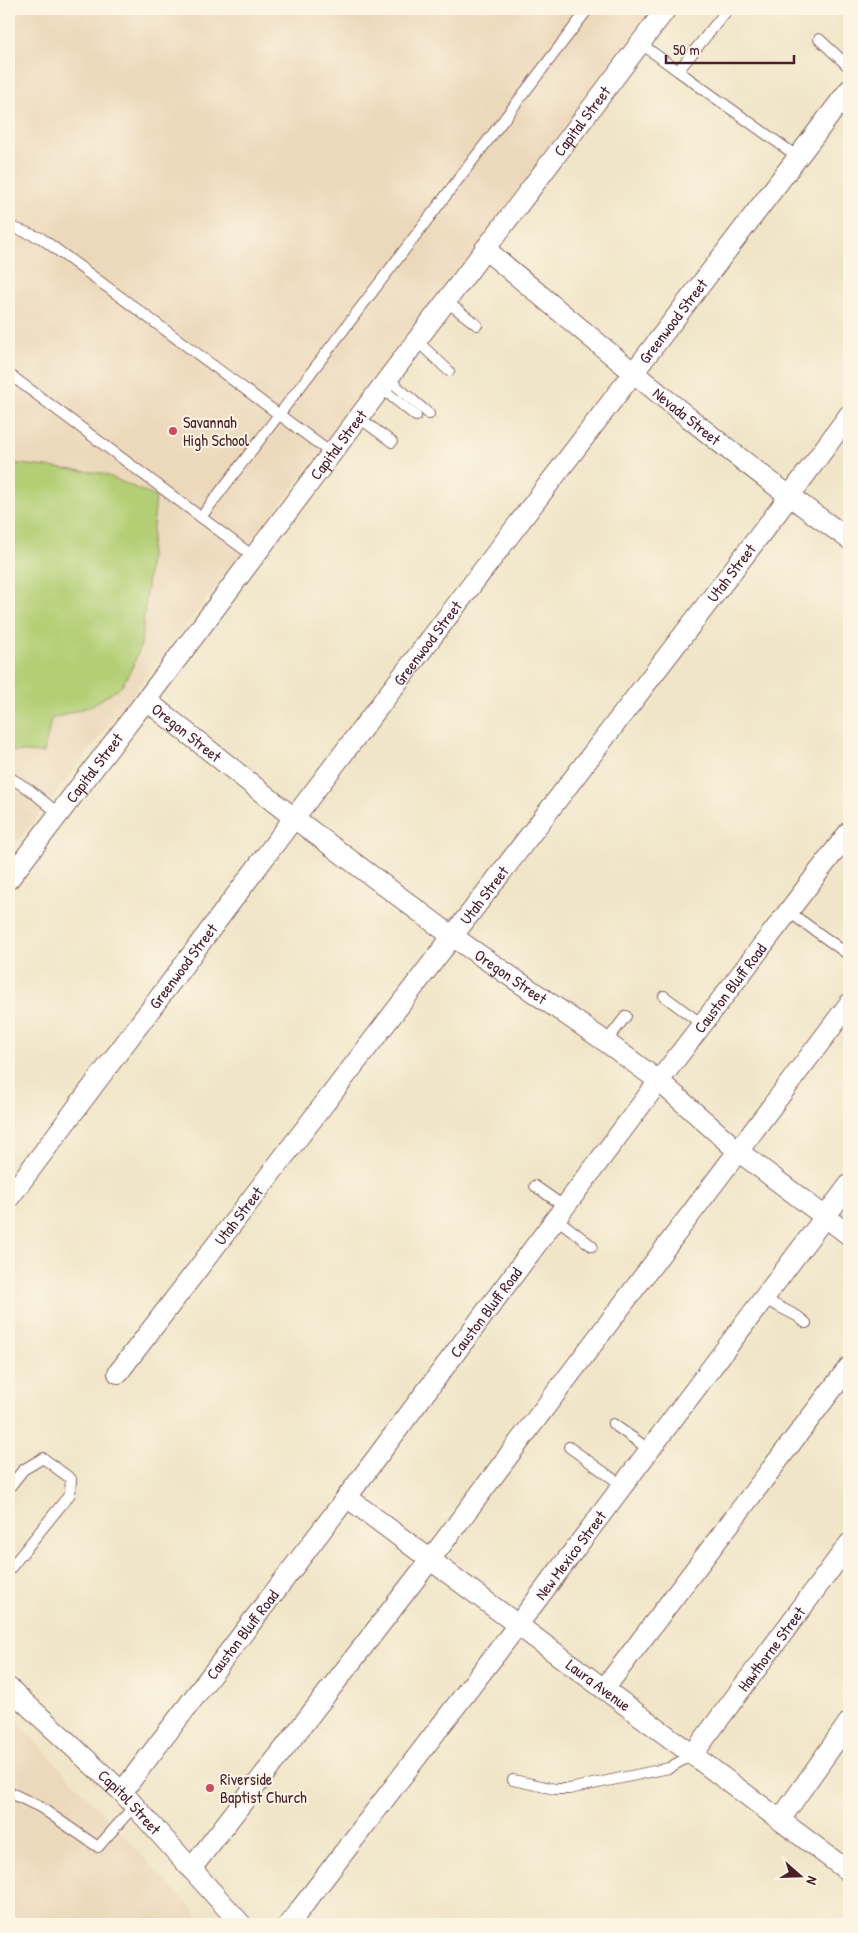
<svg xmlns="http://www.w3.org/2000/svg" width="858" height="1933" viewBox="0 0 858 1933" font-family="'Patrick Hand',sans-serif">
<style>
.built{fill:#ecd8ba}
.green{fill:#b3cf76;stroke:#7e7750}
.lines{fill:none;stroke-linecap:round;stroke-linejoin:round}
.service-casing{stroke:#846462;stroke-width:12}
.minor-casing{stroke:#846462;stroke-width:22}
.service{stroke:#fff;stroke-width:10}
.minor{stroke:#fff;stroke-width:20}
.poi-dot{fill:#d1495b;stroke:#fcf5e5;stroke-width:2}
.labels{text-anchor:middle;stroke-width:4;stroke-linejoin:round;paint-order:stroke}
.street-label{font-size:16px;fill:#4a1f2b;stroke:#fcf5e5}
.poi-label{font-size:16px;fill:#4a1f2b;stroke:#fcf5e5;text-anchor:start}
</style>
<rect width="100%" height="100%" fill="#fcf5e5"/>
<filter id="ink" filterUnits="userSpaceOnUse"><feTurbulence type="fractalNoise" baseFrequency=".02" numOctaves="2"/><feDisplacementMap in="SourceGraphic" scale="10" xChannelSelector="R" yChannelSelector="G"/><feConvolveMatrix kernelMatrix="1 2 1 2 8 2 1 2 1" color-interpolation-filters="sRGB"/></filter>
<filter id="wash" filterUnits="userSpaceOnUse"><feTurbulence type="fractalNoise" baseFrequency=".0096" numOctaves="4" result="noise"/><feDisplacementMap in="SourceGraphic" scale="20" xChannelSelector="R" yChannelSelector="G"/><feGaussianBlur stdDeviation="1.12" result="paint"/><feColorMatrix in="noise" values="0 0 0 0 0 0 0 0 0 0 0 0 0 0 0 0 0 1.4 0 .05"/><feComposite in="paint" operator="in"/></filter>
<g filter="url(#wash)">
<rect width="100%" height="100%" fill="#f0e5c7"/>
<g class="built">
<path d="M 9,9 L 665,9 L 9,853 Z"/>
<path d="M 9,1713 L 206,1924 L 9,1924 Z"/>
</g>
<path class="green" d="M 9,445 L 11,445 L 10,463 L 102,473 L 156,497 L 141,645 L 133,666 L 121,687 L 91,706 L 51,719 L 44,753 L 9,751 Z"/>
</g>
<g filter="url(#ink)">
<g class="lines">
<defs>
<g id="service">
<path d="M 728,9 L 678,71 L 798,157"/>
<path d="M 819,39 L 849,67"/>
<path d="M 640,43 L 678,71"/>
<path d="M 9,226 L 41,238 L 331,453"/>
<path d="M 446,301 L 477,325"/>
<path d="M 416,340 L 449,371"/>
<path d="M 9,374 L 253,556"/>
<path d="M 387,378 L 429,414"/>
<path d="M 380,387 L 416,416"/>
<path d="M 358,417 L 392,442"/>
<path d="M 201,517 L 588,9"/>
<path d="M 9,777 L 30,790 L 59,814"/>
<path d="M 789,912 L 849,955"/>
<path d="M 664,996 L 703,1025"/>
<path d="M 606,1042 L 626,1016"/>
<path d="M 535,1186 L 565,1207"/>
<path d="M 557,1219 L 592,1246"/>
<path d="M 764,1299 L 797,1316 L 806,1323"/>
<path d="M 613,1424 L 650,1450"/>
<path d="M 569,1447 L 623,1486"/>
<path d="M 9,1488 L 23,1470 L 43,1458 L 71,1479 L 70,1494 L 9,1570"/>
<path d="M 513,1780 L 555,1789 L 569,1789 L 669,1768 L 693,1754"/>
<path d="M 9,1792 L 40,1807 L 98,1847 L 134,1806"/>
</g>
<g id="minor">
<path id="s1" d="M 485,249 C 604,348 722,450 849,539"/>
<path id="s2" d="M 146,700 L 294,818 L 452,936 L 606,1042 L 659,1081 L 738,1151 L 849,1235"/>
<path id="s3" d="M 9,879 L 146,700 L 666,9"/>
<path id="s4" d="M 9,1198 L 294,818 L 849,90"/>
<path id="s5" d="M 118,1373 L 789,497 L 849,415"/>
<path id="s6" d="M 347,1497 C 513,1623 683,1746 849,1872"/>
<path id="s7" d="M 9,1688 L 122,1792 L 241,1924"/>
<path d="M 604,1689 L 849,1367"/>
<path id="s8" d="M 693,1754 L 849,1544"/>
<path id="s9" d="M 122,1792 L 347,1497 L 659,1081 L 849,832"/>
<path d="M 780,1820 L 849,1722"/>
<path d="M 191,1869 L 430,1560 L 849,1004"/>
<path id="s10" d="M 289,1924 L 517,1626 L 849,1185"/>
</g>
</defs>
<use href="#service" class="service-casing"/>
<use href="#minor" class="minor-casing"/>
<use href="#service" class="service"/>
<use href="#minor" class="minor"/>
</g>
</g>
<g class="poi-dot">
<circle cx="173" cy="431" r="5"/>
<circle cx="210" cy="1788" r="5"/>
</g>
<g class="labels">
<g class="street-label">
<text dy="6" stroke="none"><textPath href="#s3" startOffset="950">Capital Street</textPath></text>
<text dy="6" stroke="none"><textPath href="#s4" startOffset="1100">Greenwood Street</textPath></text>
<text dy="6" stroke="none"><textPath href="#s1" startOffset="262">Nevada Street</textPath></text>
<text dy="6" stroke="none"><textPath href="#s3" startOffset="545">Capital Street</textPath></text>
<text dy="6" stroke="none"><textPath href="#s5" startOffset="1008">Utah Street</textPath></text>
<text dy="6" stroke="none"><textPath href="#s4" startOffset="695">Greenwood Street</textPath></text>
<text dy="6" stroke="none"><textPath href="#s2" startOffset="52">Oregon Street</textPath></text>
<text dy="6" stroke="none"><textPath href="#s3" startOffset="140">Capital Street</textPath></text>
<text dy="6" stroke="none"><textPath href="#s5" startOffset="602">Utah Street</textPath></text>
<text dy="6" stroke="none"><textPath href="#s4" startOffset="290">Greenwood Street</textPath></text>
<text dy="6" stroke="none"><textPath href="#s2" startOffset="458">Oregon Street</textPath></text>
<text dy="6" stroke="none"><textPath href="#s9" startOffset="1008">Causton Bluff Road</textPath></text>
<text dy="6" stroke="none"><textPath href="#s5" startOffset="198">Utah Street</textPath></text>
<text dy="6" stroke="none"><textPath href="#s9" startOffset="602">Causton Bluff Road</textPath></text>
<text dy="6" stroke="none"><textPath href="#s10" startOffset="464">New Mexico Street</textPath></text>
<text dy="6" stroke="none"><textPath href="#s9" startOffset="198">Causton Bluff Road</textPath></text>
<text dy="6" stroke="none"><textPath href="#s8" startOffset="131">Hawthorne Street</textPath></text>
<text dy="6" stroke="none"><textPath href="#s6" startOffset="314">Laura Avenue</textPath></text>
<text dy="6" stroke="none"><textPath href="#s7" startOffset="166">Capitol Street</textPath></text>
</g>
<g class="poi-label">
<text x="183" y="428">Savannah<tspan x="183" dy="18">High School</tspan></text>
<text x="220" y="1785">Riverside<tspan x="220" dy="18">Baptist Church</tspan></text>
</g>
</g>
<rect width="858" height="1933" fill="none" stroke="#fcf5e5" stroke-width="30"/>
<g transform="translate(800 1876) rotate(110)" stroke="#fcf5e5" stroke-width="4" paint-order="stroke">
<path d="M0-4L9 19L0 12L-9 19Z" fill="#4a1f2b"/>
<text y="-8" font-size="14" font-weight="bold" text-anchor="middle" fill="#4a1f2b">N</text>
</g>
<path d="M666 55v8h128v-8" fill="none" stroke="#4a1f2b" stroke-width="2.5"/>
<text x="673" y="55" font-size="15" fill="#4a1f2b" stroke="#fcf5e5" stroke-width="4" paint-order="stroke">50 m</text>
</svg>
